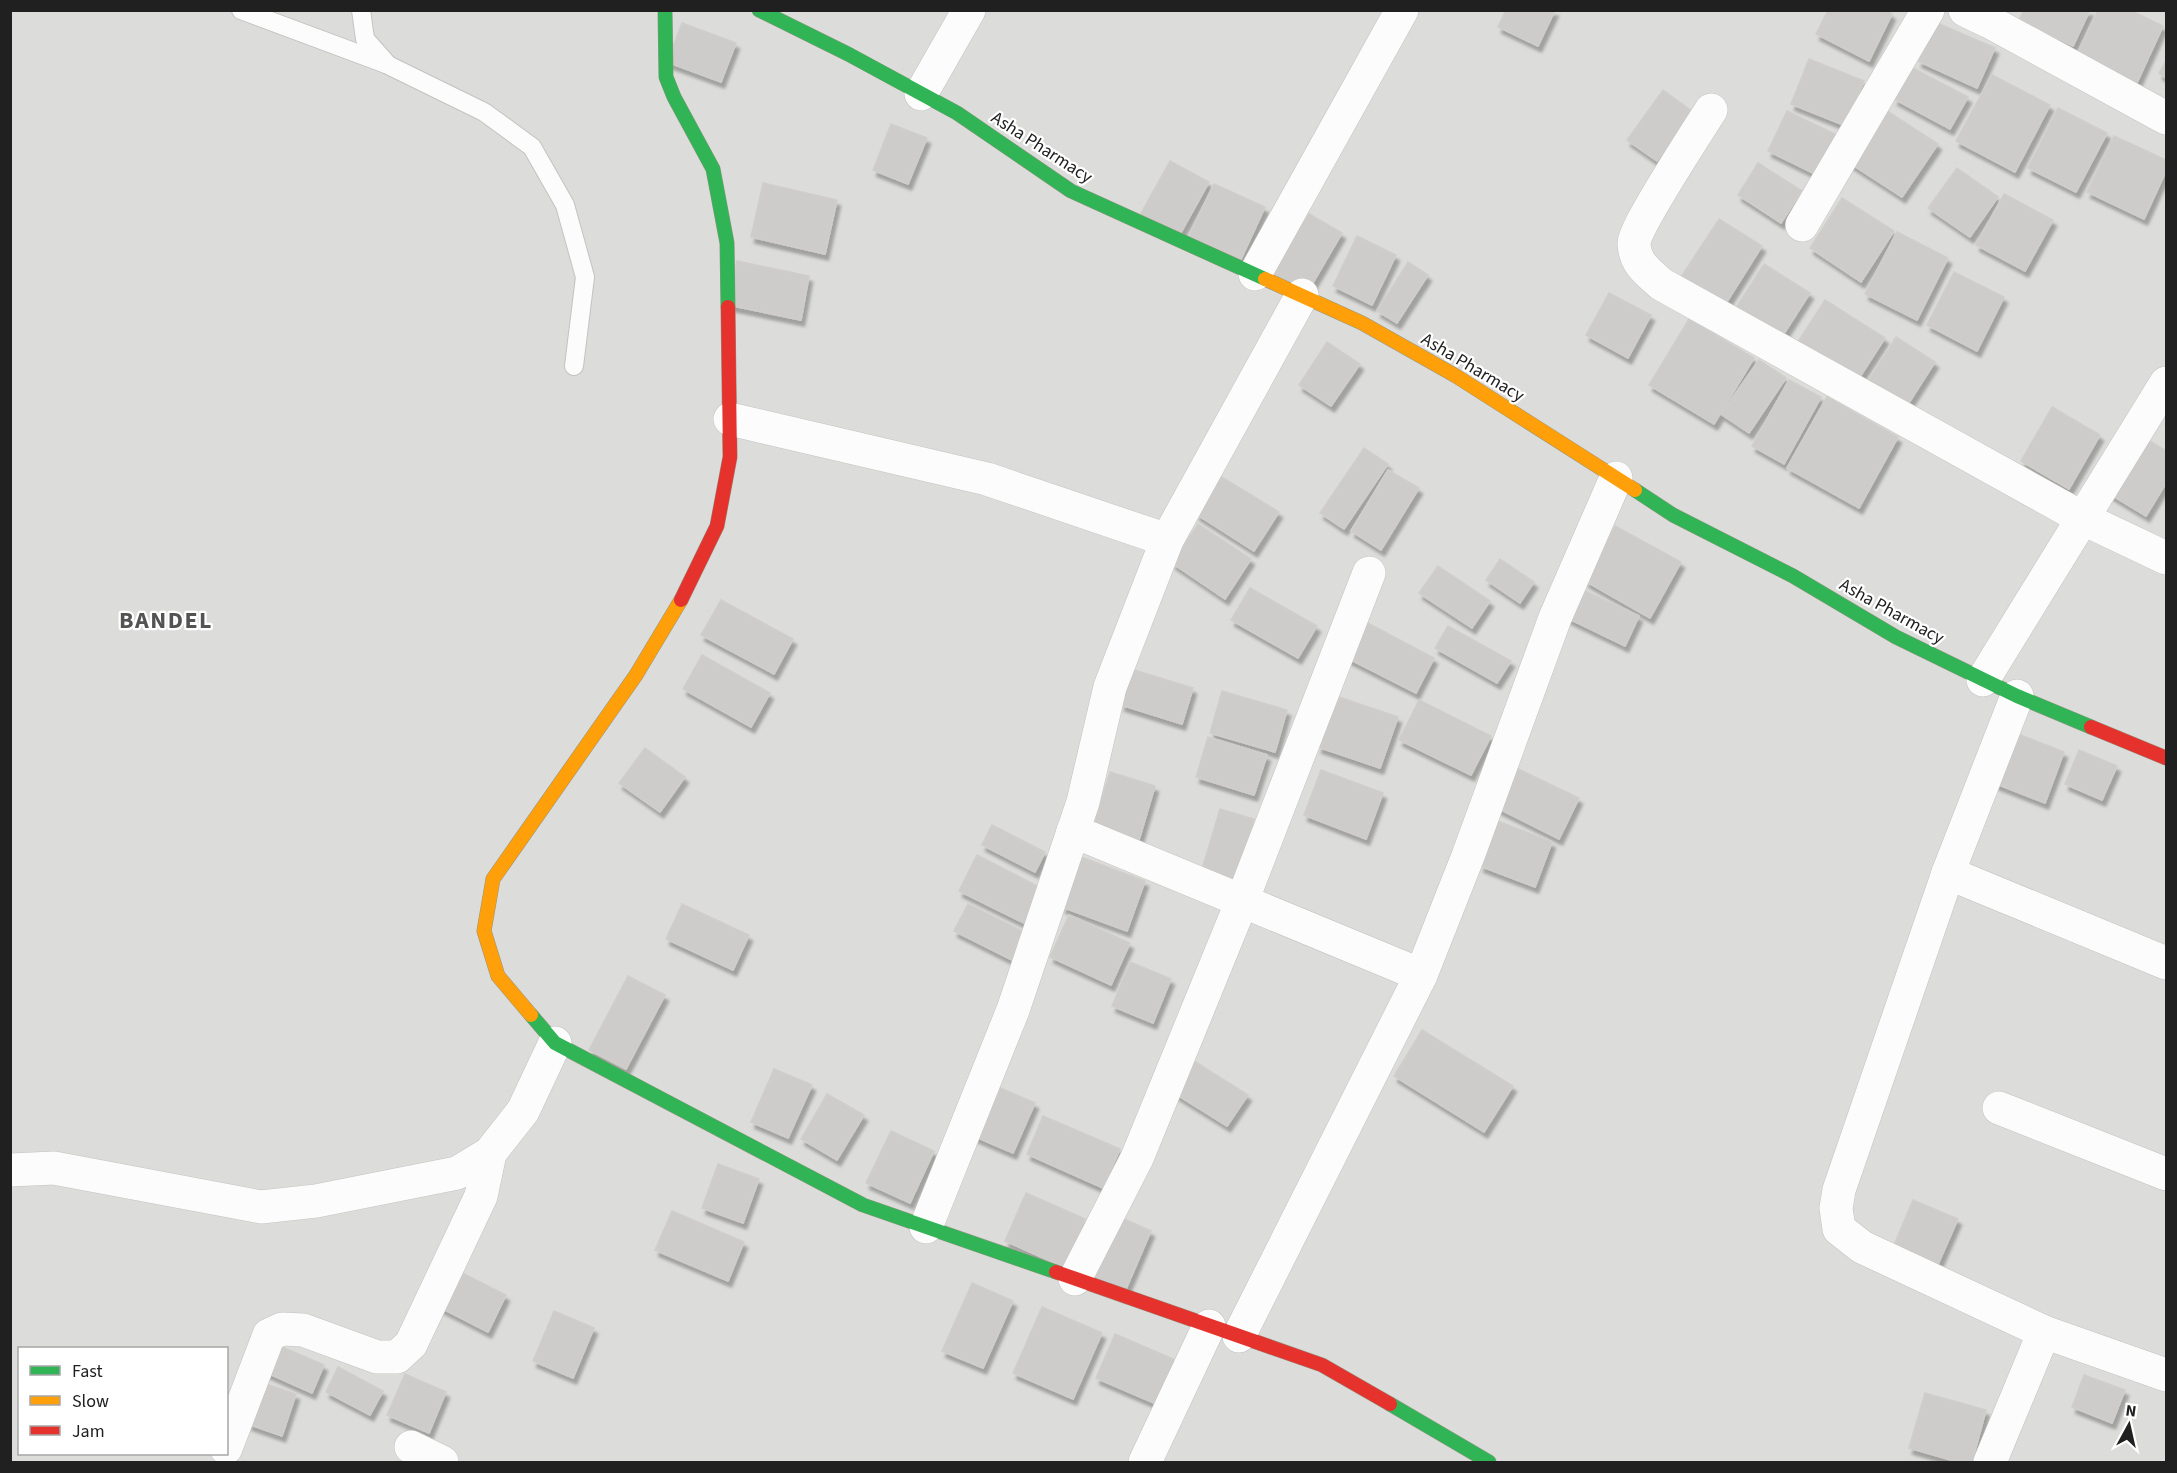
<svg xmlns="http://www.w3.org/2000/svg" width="2177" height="1473" viewBox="0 0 2177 1473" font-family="'Source Sans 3',sans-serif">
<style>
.residential{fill:#dcdcda;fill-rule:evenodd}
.building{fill:#ceccca;stroke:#d0ceca;stroke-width:1.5;filter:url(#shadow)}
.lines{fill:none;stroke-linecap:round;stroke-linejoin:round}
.lane-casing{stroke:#c3c3c1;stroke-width:20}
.street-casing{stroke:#c3c3c1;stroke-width:34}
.fast-casing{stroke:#939583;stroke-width:15}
.slow-casing{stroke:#939583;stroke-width:15}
.jam-casing{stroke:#939583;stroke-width:15}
.lane{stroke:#fcfcfc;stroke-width:18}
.street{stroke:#fcfcfc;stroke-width:33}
.fast{stroke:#30b455;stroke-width:14}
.slow{stroke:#ff9f0a;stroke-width:14}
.jam{stroke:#e5322d;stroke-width:14}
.labels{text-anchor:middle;stroke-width:4.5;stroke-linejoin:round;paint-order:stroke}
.street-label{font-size:18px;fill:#202020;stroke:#fff}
.district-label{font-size:24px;font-weight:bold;letter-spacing:1.5px;fill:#535353;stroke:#fff}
</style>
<defs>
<filter id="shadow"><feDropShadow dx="3.5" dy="6" stdDeviation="1.5" flood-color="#0004"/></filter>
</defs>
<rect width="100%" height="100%" fill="#edece9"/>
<path class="residential" d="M 10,11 L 2166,11 L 2166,1462 L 11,1462 ZM 20,1348 L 226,1348 L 226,1454 L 20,1454 Z"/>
<g class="building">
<path d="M 1506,10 L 1555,10 L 1538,46 L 1498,27 Z"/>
<path d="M 1828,10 L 1886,10 L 1892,14 L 1869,61 L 1816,34 Z"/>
<path d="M 2024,10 L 2090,10 L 2073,46 L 2019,20 Z"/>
<path d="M 2098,10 L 2130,10 L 2163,26 L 2135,87 L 2075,59 Z"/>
<path d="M 1935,22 L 1995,48 L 1977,88 L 1918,61 Z"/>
<path d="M 682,23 L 736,43 L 721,82 L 667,62 Z"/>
<path d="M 1809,59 L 1864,81 L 1846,126 L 1791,104 Z"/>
<path d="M 2166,61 L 2166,78 L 2159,73 Z"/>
<path d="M 1911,67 L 1968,97 L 1950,129 L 1894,99 Z"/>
<path d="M 1992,75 L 2050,105 L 2015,172 L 1956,141 Z"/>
<path d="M 1663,90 L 1693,112 L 1657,161 L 1627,140 Z"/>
<path d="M 2058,108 L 2107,133 L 2076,192 L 2028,168 Z"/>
<path d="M 1884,109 L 1938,144 L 1902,197 L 1848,162 Z"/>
<path d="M 1787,111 L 1841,137 L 1821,177 L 1768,151 Z"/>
<path d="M 891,124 L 927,138 L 908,184 L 873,170 Z"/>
<path d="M 2114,136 L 2166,160 L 2166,171 L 2144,219 L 2087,192 Z"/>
<path d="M 1170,161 L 1209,182 L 1179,236 L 1140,215 Z"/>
<path d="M 1758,163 L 1802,191 L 1781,223 L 1738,195 Z"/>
<path d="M 1957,168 L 1998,197 L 1970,237 L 1928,208 Z"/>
<path d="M 763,183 L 837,200 L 825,254 L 751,237 Z"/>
<path d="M 1214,184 L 1265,207 L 1241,259 L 1189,236 Z"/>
<path d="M 2004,194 L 2053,220 L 2025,271 L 1976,245 Z"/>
<path d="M 1842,198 L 1894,231 L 1861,282 L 1810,248 Z"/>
<path d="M 1304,211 L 1342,233 L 1307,293 L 1270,272 Z"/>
<path d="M 1719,219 L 1762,246 L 1723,308 L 1679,280 Z"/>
<path d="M 1897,232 L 1948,258 L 1917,320 L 1865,294 Z"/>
<path d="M 1357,236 L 1396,255 L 1372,305 L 1333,286 Z"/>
<path d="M 737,261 L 809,276 L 801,320 L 728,305 Z"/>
<path d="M 1408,262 L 1428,275 L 1397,323 L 1377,311 Z"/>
<path d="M 1764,264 L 1810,293 L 1778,343 L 1732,314 Z"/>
<path d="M 1954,272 L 2004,297 L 1977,351 L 1927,325 Z"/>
<path d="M 1609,293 L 1651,315 L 1628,358 L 1586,335 Z"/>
<path d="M 1825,300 L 1885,338 L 1854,386 L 1794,348 Z"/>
<path d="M 1689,319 L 1754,358 L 1714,424 L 1649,385 Z"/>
<path d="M 1896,337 L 1935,362 L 1905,409 L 1866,384 Z"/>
<path d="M 1327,342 L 1360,364 L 1331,406 L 1299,385 Z"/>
<path d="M 1759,360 L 1786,378 L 1749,433 L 1721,414 Z"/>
<path d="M 1789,380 L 1821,397 L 1784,464 L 1752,446 Z"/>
<path d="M 1827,397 L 1898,437 L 1859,508 L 1787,468 Z"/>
<path d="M 2052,407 L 2100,435 L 2069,489 L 2021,461 Z"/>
<path d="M 2139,434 L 2166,451 L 2166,483 L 2146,516 L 2103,490 Z"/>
<path d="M 1364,448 L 1388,464 L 1344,529 L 1320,513 Z"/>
<path d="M 1388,470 L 1419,488 L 1381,550 L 1351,531 Z"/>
<path d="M 1220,476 L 1279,512 L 1254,551 L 1196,514 Z"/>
<path d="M 1198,524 L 1251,559 L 1225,599 L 1172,563 Z"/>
<path d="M 1615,526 L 1681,562 L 1650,618 L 1585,581 Z"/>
<path d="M 1500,559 L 1534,582 L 1520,603 L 1486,580 Z"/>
<path d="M 1438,566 L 1490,601 L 1472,628 L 1419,593 Z"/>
<path d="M 1250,588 L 1317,626 L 1298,658 L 1231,620 Z"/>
<path d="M 1581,589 L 1639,616 L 1625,646 L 1567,618 Z"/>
<path d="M 721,600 L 793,639 L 774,674 L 701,635 Z"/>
<path d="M 1360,619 L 1434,658 L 1416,693 L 1341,655 Z"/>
<path d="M 1448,626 L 1511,661 L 1497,683 L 1435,648 Z"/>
<path d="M 702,655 L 770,693 L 751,727 L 683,689 Z"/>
<path d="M 1131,669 L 1193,688 L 1182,724 L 1121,705 Z"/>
<path d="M 1222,691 L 1287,710 L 1275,752 L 1210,733 Z"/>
<path d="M 1336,696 L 1398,717 L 1380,768 L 1318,747 Z"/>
<path d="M 1419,700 L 1491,736 L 1471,775 L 1399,740 Z"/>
<path d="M 2013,732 L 2064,752 L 2045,803 L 1994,783 Z"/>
<path d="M 1208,737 L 1267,755 L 1254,795 L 1196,777 Z"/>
<path d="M 645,748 L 685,777 L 660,812 L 619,783 Z"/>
<path d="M 2079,750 L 2117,766 L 2102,800 L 2065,784 Z"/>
<path d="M 1514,767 L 1579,798 L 1559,839 L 1495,807 Z"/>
<path d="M 1321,770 L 1383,793 L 1366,839 L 1304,815 Z"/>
<path d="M 1110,772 L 1155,786 L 1139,840 L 1093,826 Z"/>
<path d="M 1220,809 L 1254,819 L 1236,880 L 1202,869 Z"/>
<path d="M 1498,821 L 1552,842 L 1535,887 L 1480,866 Z"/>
<path d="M 992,825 L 1045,852 L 1035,872 L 982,845 Z"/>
<path d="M 977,855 L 1047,891 L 1030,926 L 959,891 Z"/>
<path d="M 1081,857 L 1145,881 L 1127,931 L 1062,907 Z"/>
<path d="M 682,904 L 749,935 L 733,970 L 666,939 Z"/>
<path d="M 968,904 L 1032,936 L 1018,963 L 954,931 Z"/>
<path d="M 1069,915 L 1130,943 L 1111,985 L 1050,957 Z"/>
<path d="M 1130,962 L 1171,979 L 1153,1023 L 1112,1006 Z"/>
<path d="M 628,976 L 665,995 L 626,1069 L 589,1050 Z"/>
<path d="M 1422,1030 L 1513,1086 L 1484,1132 L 1394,1076 Z"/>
<path d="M 1186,1056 L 1248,1095 L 1227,1126 L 1166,1088 Z"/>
<path d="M 774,1069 L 812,1085 L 788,1138 L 751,1122 Z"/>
<path d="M 991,1084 L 1035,1103 L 1013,1153 L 969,1134 Z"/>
<path d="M 827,1094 L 864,1115 L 837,1160 L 801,1139 Z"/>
<path d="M 1043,1116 L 1120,1149 L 1103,1188 L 1027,1154 Z"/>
<path d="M 891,1131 L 934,1151 L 910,1203 L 866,1183 Z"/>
<path d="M 718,1164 L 759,1179 L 743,1223 L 702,1208 Z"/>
<path d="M 1026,1193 L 1085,1219 L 1064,1267 L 1005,1241 Z"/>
<path d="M 1913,1200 L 1958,1219 L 1935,1271 L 1891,1252 Z"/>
<path d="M 672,1211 L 744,1242 L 728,1281 L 655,1250 Z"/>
<path d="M 1113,1214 L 1151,1231 L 1123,1296 L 1084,1279 Z"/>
<path d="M 456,1270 L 506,1295 L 488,1332 L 437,1306 Z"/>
<path d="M 972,1283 L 1013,1301 L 983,1368 L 942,1351 Z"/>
<path d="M 1042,1307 L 1102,1333 L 1073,1399 L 1013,1373 Z"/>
<path d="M 554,1311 L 594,1328 L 573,1378 L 533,1361 Z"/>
<path d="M 1115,1334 L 1180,1362 L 1161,1406 L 1096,1378 Z"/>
<path d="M 275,1344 L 324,1365 L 312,1393 L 263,1371 Z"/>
<path d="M 338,1367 L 383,1391 L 370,1415 L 326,1392 Z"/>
<path d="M 405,1374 L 446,1392 L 429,1433 L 387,1415 Z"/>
<path d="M 2084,1375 L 2125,1390 L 2112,1423 L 2072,1407 Z"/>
<path d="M 263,1383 L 296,1394 L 282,1436 L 248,1424 Z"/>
<path d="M 1925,1393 L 1986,1410 L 1972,1462 L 1958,1462 L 1909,1448 Z"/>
</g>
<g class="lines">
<defs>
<g id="lane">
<path d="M 241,10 L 386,64"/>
<path d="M 361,10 L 365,39 L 388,65 L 484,112 L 532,147 L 565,205 L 585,277 L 574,366"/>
</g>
<g id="street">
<path d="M 1965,10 L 1990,22 L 2166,118"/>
<path d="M 921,94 L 969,10"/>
<path d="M 1711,110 C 1699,129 1633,230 1634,243 C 1635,264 1647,271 1661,284 L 2084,519 L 2166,558"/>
<path d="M 1802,225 L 1928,10"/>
<path d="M 1255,274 L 1402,10"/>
<path d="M 730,419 L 987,479 L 1167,540"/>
<path d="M 1983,680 L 2166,383"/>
<path d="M 2017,696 L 1948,873 L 1839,1190 L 1836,1208 L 1839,1229 L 1862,1247 L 2044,1332 L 2166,1375"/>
<path d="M 1073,831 L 1421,975"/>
<path d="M 1948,873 L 2166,963"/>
<path d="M 1999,1108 L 2166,1174"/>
<path d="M 10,1170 L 54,1168 L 261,1207 L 316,1201 L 457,1173 L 490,1153 L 523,1111 L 555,1043"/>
<path d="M 926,1227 L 1013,1010 L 1083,802 L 1110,687 L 1167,540 L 1302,295"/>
<path d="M 1075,1279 L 1137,1158 L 1242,901 L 1369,573"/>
<path d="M 1239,1336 L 1421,975 L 1468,856 L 1555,618 L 1616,478"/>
<path d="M 411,1447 L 442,1462"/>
<path d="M 226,1448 L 269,1335 L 282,1329 L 303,1330 L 377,1357 L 397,1357 L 411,1344 L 481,1196 L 490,1153"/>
<path d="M 1145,1462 L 1209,1326"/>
<path d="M 1990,1462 L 2044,1332"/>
</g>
<g id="fast">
<path d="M 665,10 L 666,77 L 674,97 L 713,169 L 727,243 L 728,307"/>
<path d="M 759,10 L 848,54 L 957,113 L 1071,191 L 1265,279"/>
<path d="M 1635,490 L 1673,515 L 1793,576 L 1896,637 L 2017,696 L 2091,727"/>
<path d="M 531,1015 L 555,1043 L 863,1205 L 1056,1272"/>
<path d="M 1390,1404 L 1489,1462"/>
</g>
<g id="slow">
<path d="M 1265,279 L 1362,323 L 1456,376 L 1635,490"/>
<path d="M 531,1015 L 498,976 L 484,931 L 493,879 L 636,675 L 681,600"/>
</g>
<g id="jam">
<path d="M 681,600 L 717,526 L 730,457 L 728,307"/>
<path d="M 2091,727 L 2166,758"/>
<path d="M 1056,1272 L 1322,1365 L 1390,1404"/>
</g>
</defs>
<use href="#lane" class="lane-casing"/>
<use href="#street" class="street-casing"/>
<use href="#fast" class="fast-casing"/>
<use href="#slow" class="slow-casing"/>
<use href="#jam" class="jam-casing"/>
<use href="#lane" class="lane"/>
<use href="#street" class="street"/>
<use href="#fast" class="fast"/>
<use href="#slow" class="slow"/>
<use href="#jam" class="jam"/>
</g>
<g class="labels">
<g class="street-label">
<text transform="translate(1042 147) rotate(33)" y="6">Asha Pharmacy</text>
<text transform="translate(1473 367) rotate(31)" y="6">Asha Pharmacy</text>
<text transform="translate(1892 611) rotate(29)" y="6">Asha Pharmacy</text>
</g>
<g class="district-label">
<text x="166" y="628">BANDEL</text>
</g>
</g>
<rect width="2177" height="1473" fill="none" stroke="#202020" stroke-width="24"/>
<rect x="18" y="1347" width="210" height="108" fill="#ffffff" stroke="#a6a6a6" stroke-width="1.5"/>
<rect x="30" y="1366" width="30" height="9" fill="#30b455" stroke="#a6a6a6" stroke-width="1.5"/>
<text x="72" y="1377" font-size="18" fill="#202020">Fast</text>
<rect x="30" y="1396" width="30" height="9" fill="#ff9f0a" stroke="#a6a6a6" stroke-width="1.5"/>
<text x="72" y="1407" font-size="18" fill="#202020">Slow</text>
<rect x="30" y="1426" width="30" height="9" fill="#e5322d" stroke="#a6a6a6" stroke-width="1.5"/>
<text x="72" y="1437" font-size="18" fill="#202020">Jam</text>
<g transform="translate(2129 1425) rotate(8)" stroke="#ffffff" stroke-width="4.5" paint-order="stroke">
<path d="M0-4.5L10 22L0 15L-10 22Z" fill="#202020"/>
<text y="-9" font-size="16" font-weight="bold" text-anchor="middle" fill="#202020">N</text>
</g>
</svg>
